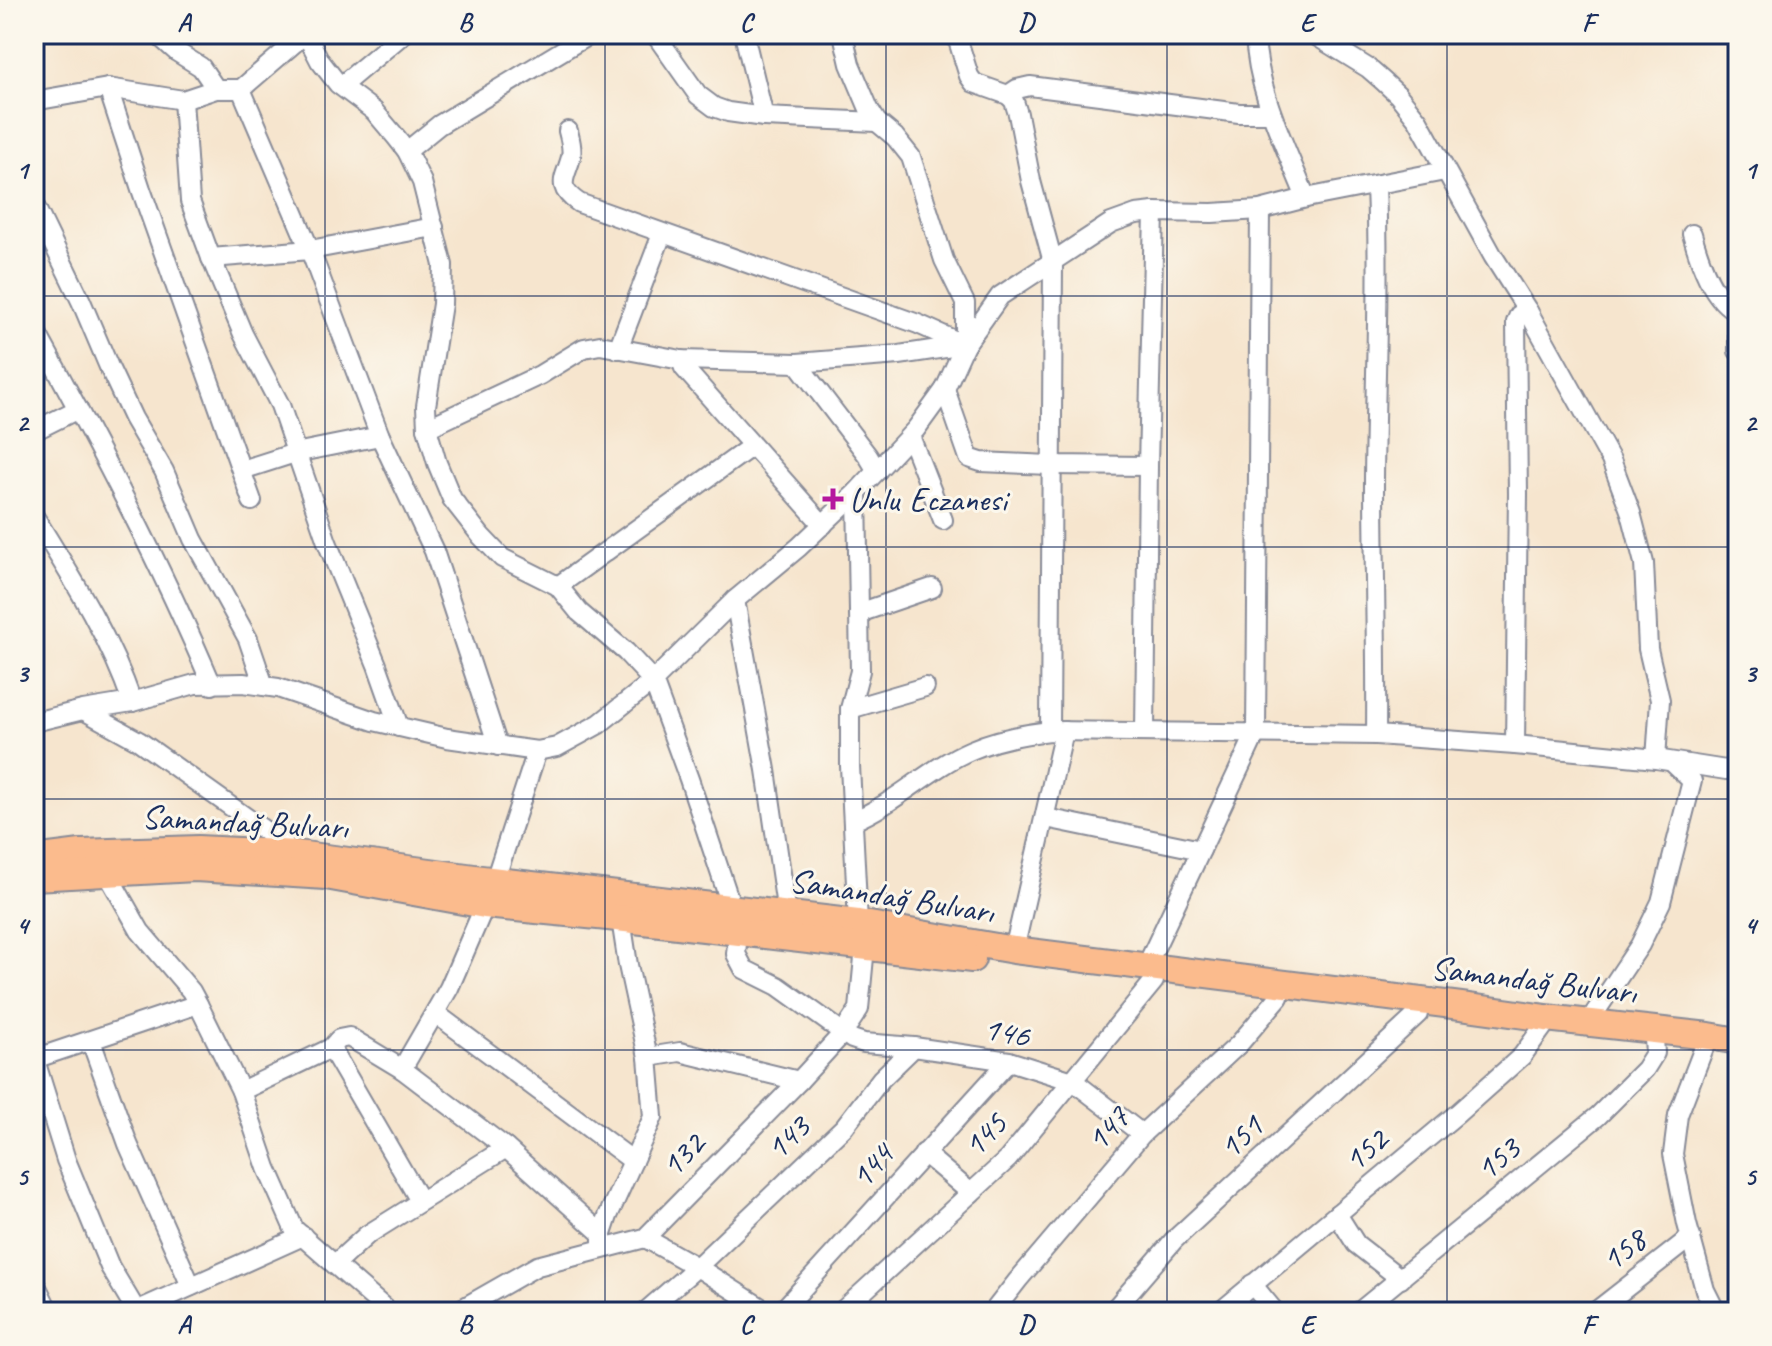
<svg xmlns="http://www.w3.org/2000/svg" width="1772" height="1346" viewBox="0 0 1772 1346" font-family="Caveat,sans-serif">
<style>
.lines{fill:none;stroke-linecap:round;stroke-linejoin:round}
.minor-casing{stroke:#888a96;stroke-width:22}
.highway-casing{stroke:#888a96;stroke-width:30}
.minor{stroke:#fff;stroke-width:18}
.highway{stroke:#fbbb8d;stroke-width:26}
.grid{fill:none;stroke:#1b2f5e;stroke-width:2;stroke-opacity:0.55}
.poi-dot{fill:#b5179e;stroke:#fbf7ec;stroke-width:3}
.labels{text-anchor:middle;stroke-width:6;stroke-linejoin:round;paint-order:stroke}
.poi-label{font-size:34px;fill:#1b2f5e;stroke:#fbf7ec;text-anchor:start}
.street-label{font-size:34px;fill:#1b2f5e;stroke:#fbf7ec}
.neatline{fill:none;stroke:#1b2f5e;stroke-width:3}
.grid-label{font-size:26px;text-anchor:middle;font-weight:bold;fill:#1b2f5e}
</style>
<rect width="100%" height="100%" fill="#fbf7ec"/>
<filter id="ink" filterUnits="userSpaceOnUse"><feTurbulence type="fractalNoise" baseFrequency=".0125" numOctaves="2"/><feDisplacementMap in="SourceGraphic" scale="16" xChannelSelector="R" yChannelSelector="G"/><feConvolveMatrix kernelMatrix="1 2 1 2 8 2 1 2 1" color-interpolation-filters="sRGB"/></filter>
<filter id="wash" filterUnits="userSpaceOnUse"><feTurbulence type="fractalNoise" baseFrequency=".006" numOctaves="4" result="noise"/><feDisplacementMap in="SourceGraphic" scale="32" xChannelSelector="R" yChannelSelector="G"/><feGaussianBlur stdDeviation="1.8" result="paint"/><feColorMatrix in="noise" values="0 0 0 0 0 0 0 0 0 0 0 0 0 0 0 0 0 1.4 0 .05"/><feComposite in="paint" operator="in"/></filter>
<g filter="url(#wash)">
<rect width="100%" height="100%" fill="#f6e5ce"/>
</g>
<g filter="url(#ink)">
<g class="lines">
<defs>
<g id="minor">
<path d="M 157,34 L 177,52 L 201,67 L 216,89"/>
<path d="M 306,34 L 320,61 L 338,84 L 374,111 L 396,137 L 407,151 L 422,182 L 443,265 L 442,304 L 426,406 L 427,428 L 437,463 L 452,499 L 481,536 L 502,558 L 558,586 L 579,612 L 626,652 L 653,681 L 689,779 L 732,908"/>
<path d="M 655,34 L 698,95 L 714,107 L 728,112 L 764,117 L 877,122"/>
<path d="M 744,34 L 764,117"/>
<path d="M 843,34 L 850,64 L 869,109 L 877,122 L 895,137 L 911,157 L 944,260 L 965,303 L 965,345"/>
<path d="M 956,34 L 969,76 L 974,83 L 1008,95 L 1014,101 L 1018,114 L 1031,181 L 1053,262 L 1050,731"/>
<path d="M 1255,34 C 1257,92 1285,145 1306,198"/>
<path d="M 1313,34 L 1368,68 L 1383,81 L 1398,95 L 1418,120 L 1493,256 L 1528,311 L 1611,460 L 1631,513 L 1644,563 L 1648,649 L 1660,700 L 1656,759"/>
<path d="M 341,86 L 403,34"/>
<path d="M 108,88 L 141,189 L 252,501"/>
<path d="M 241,89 L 310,250 L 380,436 L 434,551 L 498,746"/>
<path d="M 1008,95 L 1017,89 L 1030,86 L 1239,113 L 1270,113"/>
<path d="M 183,100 L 190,201 L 211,258 L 243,334 L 280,405 L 327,542 L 377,665 L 399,727"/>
<path d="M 34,101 L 108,88 L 183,100 L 216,89 L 241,89 L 305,34"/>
<path d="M 568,131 C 570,139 573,148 571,157 C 566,178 554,186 579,203 L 918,324 L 965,345"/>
<path d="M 407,151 L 439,125 L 590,34"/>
<path d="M 34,204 L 81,301 L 109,367 L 133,418 L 164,471 L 193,539 L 248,639 L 264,686"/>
<path d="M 1692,234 C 1699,259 1712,301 1738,312"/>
<path d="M 211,258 L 310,250 L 434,227"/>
<path d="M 34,328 C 98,445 160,562 212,685"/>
<path d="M 1738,336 L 1738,351"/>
<path d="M 618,349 L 662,234"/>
<path d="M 681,360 L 684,368 L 823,525"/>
<path d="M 797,363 L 868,456 L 877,471"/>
<path d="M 945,389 L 969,458 L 981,462 L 1050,465 L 1148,466"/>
<path d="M 427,428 L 540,375 L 584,348 L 600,345 L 681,360 L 797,363 L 899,355 L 965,345"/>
<path d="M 34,431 L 78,409"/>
<path d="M 910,436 L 943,520"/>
<path d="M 242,470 L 295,453 L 380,436"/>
<path d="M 857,492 L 860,671 L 850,709 L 850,766 L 858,923"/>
<path d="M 34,516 C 71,576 109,635 132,702"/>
<path d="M 558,586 L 752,446"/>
<path d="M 735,600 L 766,770 L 787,914"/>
<path d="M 859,613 L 932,588"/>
<path d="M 850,709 L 925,687"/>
<path d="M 83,710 L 139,741 L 296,853"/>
<path d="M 34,722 L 83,710 L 132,702 L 195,684 L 243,683 L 278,688 L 374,721 L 447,738 L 537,751 L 557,747 L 599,724 L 653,681 L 735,600 L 799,547 L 857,492 L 916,429 L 945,389 L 965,345 L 1000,296 L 1111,223 L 1136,214 L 1154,212 L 1212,213 L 1260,210 L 1306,198 L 1445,171"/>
<path d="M 1145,732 L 1148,466 L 1154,212"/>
<path d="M 1376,735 C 1377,649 1374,564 1374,479 C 1375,381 1380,283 1376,186"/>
<path d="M 1515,745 L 1518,494 L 1516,322 L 1519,315 L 1528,311"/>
<path d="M 1046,818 L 1201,850"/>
<path d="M 853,821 C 896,803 929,768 971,750 C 997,739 1023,734 1050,731 L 1376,735 L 1515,745 L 1656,759 L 1726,770 L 1738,765"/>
<path d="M 107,873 L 140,931 L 191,991 L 198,1004 L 241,1091 L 267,1168 L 294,1229 L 389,1312"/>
<path d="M 495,880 L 537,751"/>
<path d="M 485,905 L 449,988 L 402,1069 L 506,1148 L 602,1234"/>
<path d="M 738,932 L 736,954 L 744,969 L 778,986 L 852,1039 L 864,1043 L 914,1047 L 1009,1061 L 1073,1081 L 1142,1134"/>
<path d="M 1014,950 L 1064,731"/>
<path d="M 1146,967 L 1256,733 L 1260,210"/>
<path d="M 435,1013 L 633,1161"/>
<path d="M 1588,1023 L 1640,945 L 1661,902 L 1692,781 L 1672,762"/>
<path d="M 91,1041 L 128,1144 L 191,1286"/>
<path d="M 1705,1045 L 1678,1115 L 1673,1154 L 1687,1224 L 1705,1290 L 1716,1312"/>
<path d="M 331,1048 L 339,1039 L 349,1037 L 402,1069"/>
<path d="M 34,1057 L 66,1160 L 110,1267 L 137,1312"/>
<path d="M 648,1057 L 680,1052 L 799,1081"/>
<path d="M 34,1059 L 198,1004"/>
<path d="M 241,1091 L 331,1048 L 420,1201"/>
<path d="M 924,1153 L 971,1193"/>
<path d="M 1337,1214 L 1356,1244 L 1401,1279"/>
<path d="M 645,1238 L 697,1267 L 768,1312"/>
<path d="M 602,1243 L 602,1234 L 608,1216 L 653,1117 L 648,1057 L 628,965 L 621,919"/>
<path d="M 335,1264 L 367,1235 L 506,1148"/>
<path d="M 34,1281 L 49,1312"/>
<path d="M 1252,1284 L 1275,1312"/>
<path d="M 134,1312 L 303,1236"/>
<path d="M 456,1312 L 537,1266 L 645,1238 L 799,1081 L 843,1033 L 859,1009 L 865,947"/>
<path d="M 645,1312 L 697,1267 L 844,1127 L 881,1079 L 914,1047"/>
<path d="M 781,1312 L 1009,1061"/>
<path d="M 841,1312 L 1008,1159 L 1154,981"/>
<path d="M 993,1312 L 1018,1280 L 1142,1134 L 1239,1044 L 1279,997"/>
<path d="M 1112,1312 L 1174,1240 L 1418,1014"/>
<path d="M 1220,1312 L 1458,1113 L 1522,1056 L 1543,1027"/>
<path d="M 1359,1312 L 1598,1116 L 1645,1069 L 1655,1053 L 1654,1039"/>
<path d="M 1595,1312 L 1691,1237"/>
</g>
<g id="highway">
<path d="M 34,859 L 81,853 L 198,849 L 297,854 L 482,879 L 858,923 L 1014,950 L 1461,1006 L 1546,1018 L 1709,1036 L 1738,1041"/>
<path d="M 34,877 L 195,868 L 326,876 L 485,905 L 608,917 L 972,959"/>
</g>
</defs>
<use href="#minor" class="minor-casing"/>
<use href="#highway" class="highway-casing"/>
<use href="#minor" class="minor"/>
<use href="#highway" class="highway"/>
</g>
</g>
<path class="grid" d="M 325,34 L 325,1312M 605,34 L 605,1312M 886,34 L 886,1312M 1167,34 L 1167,1312M 1447,34 L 1447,1312M 34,296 L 1738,296M 34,547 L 1738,547M 34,799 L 1738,799M 34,1050 L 1738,1050"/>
<path class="poi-dot" d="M829 487h8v8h8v8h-8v8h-8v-8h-8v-8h8z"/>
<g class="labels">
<g class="poi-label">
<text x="849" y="511">Unlu Eczanesi</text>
</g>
<g class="street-label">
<text transform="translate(245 821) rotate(3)" y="12">Samandağ Bulvarı</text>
<text transform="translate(892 895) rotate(9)" y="12">Samandağ Bulvarı</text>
<text transform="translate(1534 979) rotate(7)" y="12">Samandağ Bulvarı</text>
<text transform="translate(1007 1031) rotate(12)" y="12">146</text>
<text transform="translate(1107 1128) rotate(-48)" y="12">147</text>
<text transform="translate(984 1134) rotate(-46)" y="12">145</text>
<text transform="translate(1240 1136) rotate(-43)" y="12">151</text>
<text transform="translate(787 1137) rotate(-44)" y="12">143</text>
<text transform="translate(1365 1149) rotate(-40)" y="12">152</text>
<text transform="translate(682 1154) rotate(-45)" y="12">132</text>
<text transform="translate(1497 1158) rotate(-40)" y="12">153</text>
<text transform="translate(871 1165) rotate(-49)" y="12">144</text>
<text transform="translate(1623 1249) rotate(-38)" y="12">158</text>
</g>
</g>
<rect width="1772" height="1346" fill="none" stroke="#fbf7ec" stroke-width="88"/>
<rect x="44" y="44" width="1684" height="1258" class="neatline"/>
<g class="grid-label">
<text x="184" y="31">A</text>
<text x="465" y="31">B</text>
<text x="746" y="31">C</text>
<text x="1026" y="31">D</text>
<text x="1307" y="31">E</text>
<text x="1588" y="31">F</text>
<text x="22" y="179">1</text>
<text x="1750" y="179">1</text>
<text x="22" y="431">2</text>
<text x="1750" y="431">2</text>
<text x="22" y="682">3</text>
<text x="1750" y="682">3</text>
<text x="22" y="934">4</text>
<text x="1750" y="934">4</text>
<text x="22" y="1185">5</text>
<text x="1750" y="1185">5</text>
<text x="184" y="1333">A</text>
<text x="465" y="1333">B</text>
<text x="746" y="1333">C</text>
<text x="1026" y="1333">D</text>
<text x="1307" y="1333">E</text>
<text x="1588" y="1333">F</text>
</g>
</svg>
